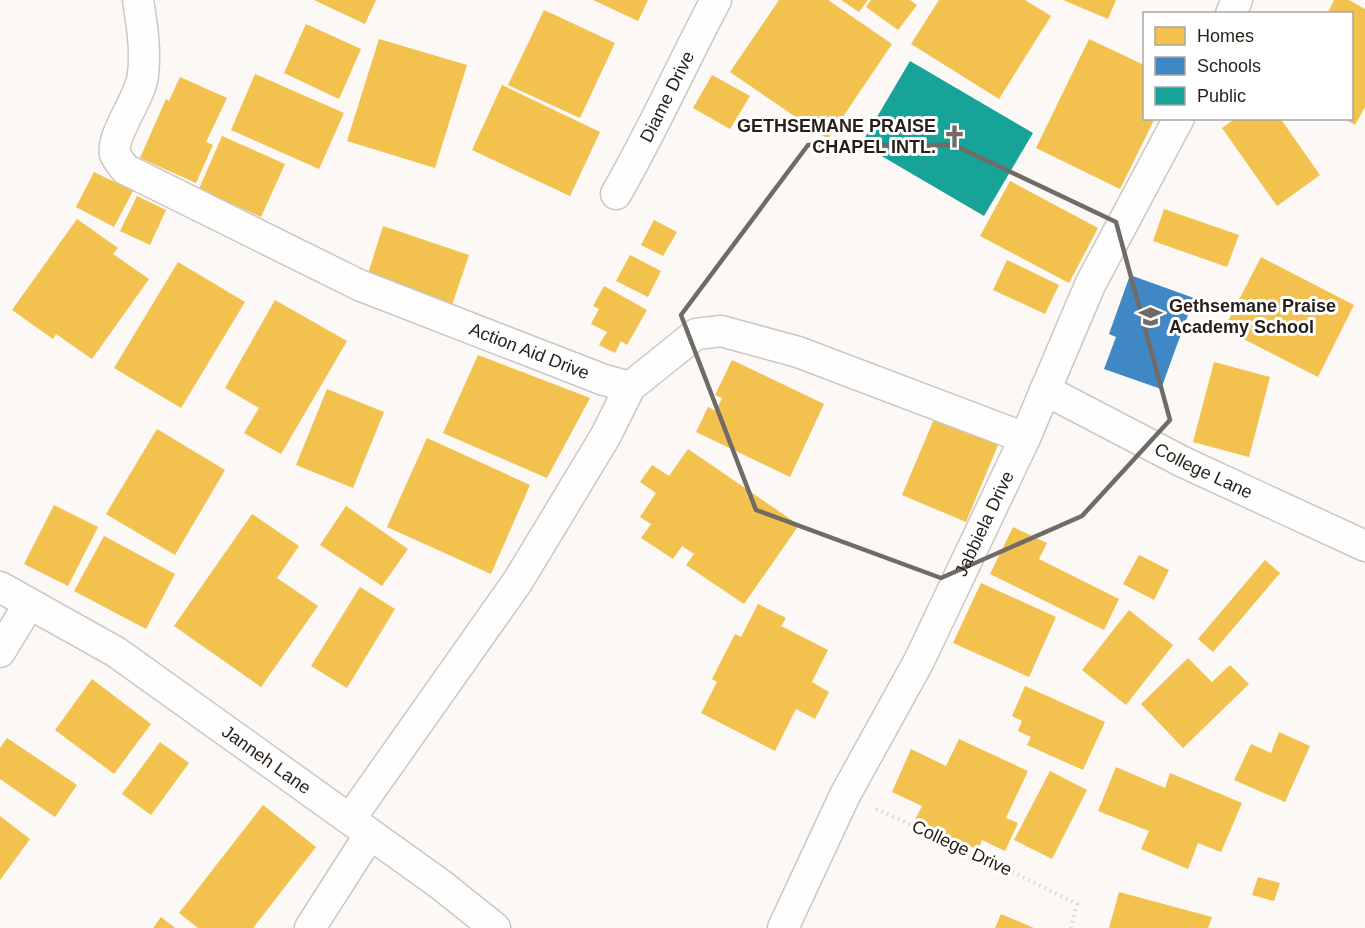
<svg xmlns="http://www.w3.org/2000/svg" width="1365" height="928" viewBox="0 0 1365 928" font-family="Helvetica,sans-serif">
<style>
.homes{fill:#f2c14e}
.schools{fill:#3f88c5}
.public{fill:#17a398}
.lines{fill:none;stroke-linecap:round;stroke-linejoin:round}
.minor-casing{stroke:#cdc7c2;stroke-width:33}
.path{stroke:#d6d5d5;stroke-width:4;stroke-dasharray:1.5 4.5;stroke-linecap:butt}
.minor{stroke:#fefefe;stroke-width:30}
.marked{fill:none;stroke:#716b66;stroke-width:4.5;stroke-linejoin:round}
.labels{text-anchor:middle;stroke-width:6;stroke-linejoin:round;paint-order:stroke}
.street-label{font-size:18px;fill:#271f18;stroke:#fff}
.poi-label{font-size:18px;font-weight:bold;fill:#271f18;stroke:#fff;text-anchor:end}
</style>
<rect width="100%" height="100%" fill="#fbf8f6"/>
<g class="homes">
<path d="M 314,0 L 376,0 L 365,24 Z"/>
<path d="M 593,0 L 648,0 L 638,21 Z"/>
<path d="M 779,0 L 828,0 L 892,44 L 828,139 L 730,72 Z"/>
<path d="M 841,0 L 868,0 L 859,12 Z"/>
<path d="M 871,0 L 910,0 L 917,5 L 898,30 L 866,7 Z"/>
<path d="M 939,0 L 1025,0 L 1051,16 L 999,99 L 911,44 Z"/>
<path d="M 1063,0 L 1116,0 L 1108,19 Z"/>
<path d="M 1334,0 L 1349,0 L 1365,9 L 1365,107 L 1355,125 L 1344,118 L 1352,118 L 1352,14 L 1327,14 Z"/>
<path d="M 544,10 L 615,43 L 580,118 L 508,85 Z"/>
<path d="M 306,24 L 361,49 L 339,99 L 284,73 Z"/>
<path d="M 379,39 L 467,65 L 435,168 L 347,141 Z"/>
<path d="M 1089,39 L 1144,65 L 1144,118 L 1155,118 L 1120,189 L 1036,148 Z"/>
<path d="M 255,74 L 344,113 L 319,169 L 231,130 Z"/>
<path d="M 712,75 L 750,96 L 730,129 L 693,108 Z"/>
<path d="M 180,77 L 227,98 L 206,142 L 213,145 L 196,183 L 140,158 L 166,99 L 169,101 Z"/>
<path d="M 502,85 L 600,132 L 570,196 L 472,150 Z"/>
<path d="M 1236,118 L 1280,118 L 1320,175 L 1277,206 L 1222,128 Z"/>
<path d="M 222,136 L 285,164 L 261,217 L 199,189 Z"/>
<path d="M 94,172 L 133,191 L 114,227 L 76,207 Z"/>
<path d="M 1010,181 L 1098,228 L 1069,283 L 980,236 Z"/>
<path d="M 137,196 L 166,210 L 150,245 L 120,231 Z"/>
<path d="M 1164,209 L 1239,235 L 1227,267 L 1153,241 Z"/>
<path d="M 77,219 L 118,248 L 113,254 L 149,279 L 92,359 L 56,334 L 53,339 L 12,310 Z"/>
<path d="M 654,220 L 677,232 L 663,256 L 641,245 Z"/>
<path d="M 383,226 L 469,255 L 452,305 L 367,277 Z"/>
<path d="M 630,255 L 661,271 L 648,297 L 616,281 Z"/>
<path d="M 1261,257 L 1354,305 L 1318,377 L 1224,329 Z"/>
<path d="M 1007,260 L 1059,285 L 1045,314 L 993,290 Z"/>
<path d="M 178,262 L 245,302 L 181,408 L 114,368 Z"/>
<path d="M 604,286 L 647,310 L 627,345 L 621,341 L 615,353 L 599,345 L 607,332 L 591,324 L 599,309 L 593,306 Z"/>
<path d="M 275,300 L 347,341 L 281,454 L 244,433 L 259,408 L 225,388 Z"/>
<path d="M 478,355 L 590,398 L 547,478 L 443,433 Z"/>
<path d="M 732,360 L 824,404 L 790,477 L 696,432 L 708,407 L 716,411 L 722,398 L 715,395 Z"/>
<path d="M 1214,362 L 1270,377 L 1249,457 L 1193,442 Z"/>
<path d="M 327,389 L 384,412 L 353,488 L 296,465 Z"/>
<path d="M 934,419 L 998,445 L 966,522 L 902,495 Z"/>
<path d="M 157,429 L 225,470 L 175,555 L 106,514 Z"/>
<path d="M 427,438 L 530,485 L 491,574 L 387,527 Z"/>
<path d="M 688,449 L 799,525 L 744,604 L 686,565 L 694,554 L 682,546 L 673,559 L 641,538 L 651,524 L 640,517 L 656,493 L 640,482 L 652,465 L 669,476 Z"/>
<path d="M 54,505 L 98,527 L 68,586 L 24,564 Z"/>
<path d="M 346,506 L 408,549 L 382,586 L 320,545 Z"/>
<path d="M 252,514 L 299,546 L 277,578 L 318,606 L 261,687 L 174,626 Z"/>
<path d="M 1013,527 L 1047,543 L 1039,559 L 1119,599 L 1104,630 L 990,574 Z"/>
<path d="M 104,536 L 175,574 L 146,629 L 74,591 Z"/>
<path d="M 1139,555 L 1169,570 L 1154,600 L 1123,584 Z"/>
<path d="M 1265,560 L 1280,573 L 1213,652 L 1198,639 Z"/>
<path d="M 981,583 L 1056,617 L 1029,677 L 953,643 Z"/>
<path d="M 360,587 L 395,609 L 347,688 L 311,666 Z"/>
<path d="M 758,604 L 786,618 L 781,626 L 828,650 L 812,682 L 829,692 L 815,719 L 796,709 L 775,751 L 701,713 L 717,682 L 712,679 L 735,634 L 741,637 Z"/>
<path d="M 1129,610 L 1173,645 L 1126,705 L 1082,670 Z"/>
<path d="M 1188,658 L 1212,682 L 1230,665 L 1249,684 L 1183,748 L 1141,704 Z"/>
<path d="M 92,679 L 151,724 L 114,774 L 55,730 Z"/>
<path d="M 1025,686 L 1105,722 L 1083,770 L 1027,745 L 1031,737 L 1018,731 L 1022,721 L 1012,716 Z"/>
<path d="M 1279,732 L 1310,746 L 1285,802 L 1234,780 L 1251,744 L 1271,753 Z"/>
<path d="M 7,738 L 77,785 L 55,817 L 0,779 L 0,748 Z"/>
<path d="M 959,739 L 1028,771 L 1006,818 L 1018,823 L 1005,851 L 982,840 L 978,850 L 915,820 L 922,806 L 892,792 L 911,749 L 946,766 Z"/>
<path d="M 160,742 L 189,763 L 151,815 L 122,794 Z"/>
<path d="M 1116,767 L 1165,788 L 1170,773 L 1242,803 L 1221,852 L 1198,843 L 1188,869 L 1141,849 L 1149,831 L 1098,811 Z"/>
<path d="M 1050,771 L 1087,790 L 1052,859 L 1014,840 Z"/>
<path d="M 263,805 L 316,847 L 253,928 L 198,928 L 179,913 Z"/>
<path d="M 0,816 L 30,839 L 0,880 Z"/>
<path d="M 1258,877 L 1280,883 L 1274,901 L 1252,895 Z"/>
<path d="M 1119,892 L 1212,917 L 1208,928 L 1109,928 Z"/>
<path d="M 1001,914 L 1034,928 L 995,928 Z"/>
<path d="M 161,917 L 175,928 L 153,928 Z"/>
</g>
<path class="schools" d="M 1130,275 L 1194,298 L 1161,389 L 1104,369 L 1116,337 L 1109,334 Z"/>
<path class="public" d="M 910,61 L 1033,133 L 984,216 L 861,144 Z"/>
<g class="lines">
<defs>
<g id="minor">
<path id="s1" d="M 138,0 C 142,25 146,49 143,75 C 140,100 111,134 115,154 C 117,159 122,165 125,169 L 359,285 L 604,380 L 630,387"/>
<path d="M 1231,14 L 1237,0"/>
<path id="s2" d="M 616,194 C 653,130 682,64 716,0"/>
<path id="s3" d="M 1045,390 L 1183,462 L 1365,546"/>
<path id="s4" d="M 0,587 L 116,652 L 440,884 L 495,928"/>
<path d="M 0,652 L 29,604"/>
<path d="M 350,819 L 518,581 L 605,437 L 630,387 L 696,334 L 721,331 L 798,352 L 1025,438"/>
<path d="M 310,928 L 370,834"/>
<path id="s5" d="M 783,928 L 845,795 L 919,661 L 1025,438 L 1090,285 L 1179,118"/>
</g>
</defs>
<use href="#minor" class="minor-casing"/>
<path class="path" d="M 876,809 L 983,857 L 1077,904 L 1071,928"/>
<use href="#minor" class="minor"/>
</g>
<path class="marked" d="M 808,145 L 954,145 L 1116,222 L 1170,420 L 1082,516 L 941,578 L 756,510 L 681,315 Z"/>
<defs>
<symbol id="church-bare" viewBox="-9 -9 18 18"><path d="M-1.2-6h2.4v3.5h3.3v2.4h-3.3V6h-2.4V-.1h-3.3v-2.4h3.3Z" fill="#716b66" stroke="#fff" stroke-width="2.5" paint-order="stroke"/></symbol>
<symbol id="school-bare" viewBox="-9 -9 18 18"><path d="M0-5L7-2L0 1L-7-2ZM-4 1L0 2.5L4 1V4Q0 6-4 4Z" fill="#716b66" stroke="#fff" stroke-width="2.5" paint-order="stroke"/></symbol>
</defs>
<g fill-rule="evenodd">
<use href="#church-bare" x="938" y="120" width="33" height="33"/>
<use href="#school-bare" x="1134" y="300" width="33" height="33"/>
</g>
<g class="labels">
<g class="street-label">
<text dy="6" stroke="none"><textPath href="#s2" startOffset="110">Diame Drive</textPath></text>
<text dy="6" stroke="none"><textPath href="#s1" startOffset="622">Action Aid Drive</textPath></text>
<text dy="6" stroke="none"><textPath href="#s3" startOffset="178">College Lane</textPath></text>
<text dy="6" stroke="none"><textPath href="#s5" startOffset="452">Jabbiela Drive</textPath></text>
<text dy="6" stroke="none"><textPath href="#s4" startOffset="318">Janneh Lane</textPath></text>
<text transform="translate(962 848) rotate(25)" y="6">College Drive</text>
</g>
<g class="poi-label">
<text x="936" y="132">GETHSEMANE PRAISE<tspan x="936" dy="21">CHAPEL INTL.</tspan></text>
<text x="1169" y="312" text-anchor="start">Gethsemane Praise<tspan x="1169" dy="21">Academy School</tspan></text>
</g>
</g>
<rect x="1143" y="12" width="210" height="108" fill="#ffffff" stroke="#a9a5a3" stroke-width="1.5"/>
<rect x="1155" y="27" width="30" height="18" fill="#f2c14e" stroke="#a9a5a3" stroke-width="1.5"/>
<text x="1197" y="42" font-size="18" fill="#271f18">Homes</text>
<rect x="1155" y="57" width="30" height="18" fill="#3f88c5" stroke="#a9a5a3" stroke-width="1.5"/>
<text x="1197" y="72" font-size="18" fill="#271f18">Schools</text>
<rect x="1155" y="87" width="30" height="18" fill="#17a398" stroke="#a9a5a3" stroke-width="1.5"/>
<text x="1197" y="102" font-size="18" fill="#271f18">Public</text>
</svg>
